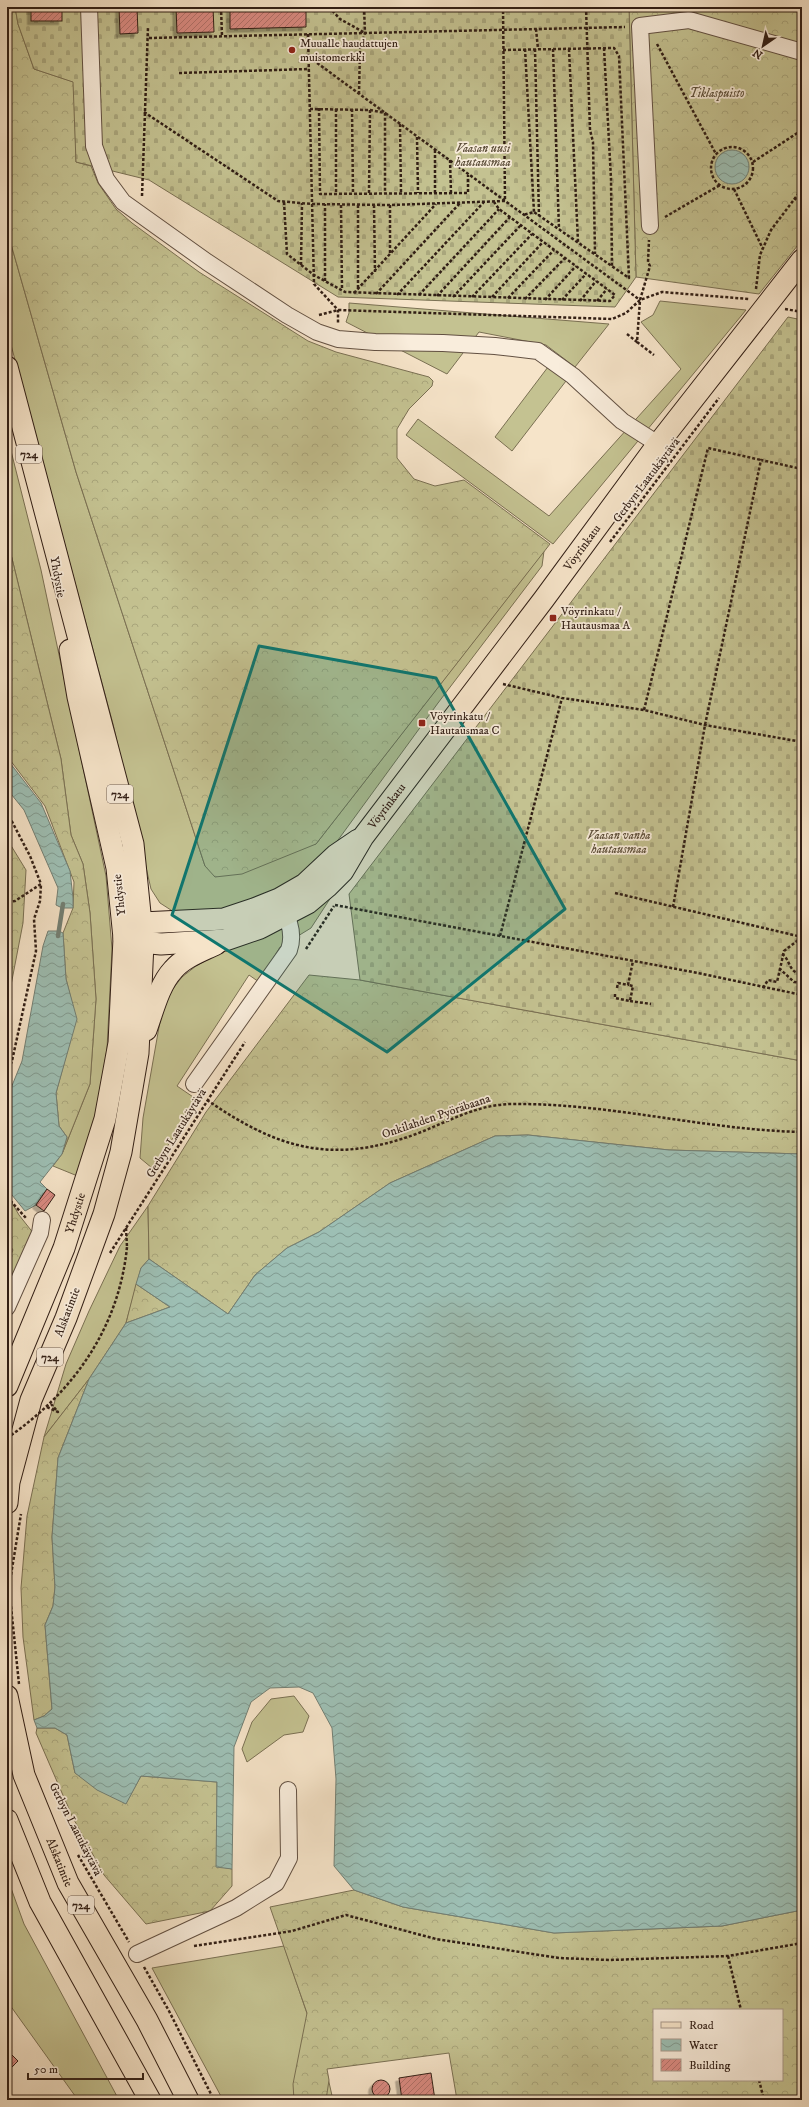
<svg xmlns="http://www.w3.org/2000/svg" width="809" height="2107" viewBox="0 0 809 2107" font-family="'IM FELL DW Pica',serif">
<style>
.grass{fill:#c4c291;stroke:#7a7053}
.forest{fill:url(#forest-crowns);stroke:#7a7053;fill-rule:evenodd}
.cemetery{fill:url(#cemetery-stones);stroke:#7a7053}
.water{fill:url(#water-waves);stroke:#727f74}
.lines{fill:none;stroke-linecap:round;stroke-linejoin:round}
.stream{stroke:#727f74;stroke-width:4.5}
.building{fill:url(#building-hatch);stroke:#311e15;filter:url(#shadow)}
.minor-casing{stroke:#625042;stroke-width:18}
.major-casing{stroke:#311e15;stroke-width:23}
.path{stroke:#311e15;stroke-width:2.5;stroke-dasharray:3 2;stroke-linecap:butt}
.minor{stroke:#f9eddc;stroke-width:16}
.major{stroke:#f6e4c9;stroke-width:21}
.path-bridge{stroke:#311e15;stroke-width:2.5;stroke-dasharray:3 2;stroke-linecap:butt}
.marked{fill:#0f766e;fill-opacity:0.2;stroke:#0f766e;stroke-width:3;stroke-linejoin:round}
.poi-dot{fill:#8f2418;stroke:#f9eddc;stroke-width:1.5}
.labels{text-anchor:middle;stroke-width:3.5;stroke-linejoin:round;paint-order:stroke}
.shield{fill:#f9eddc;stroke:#6d5c51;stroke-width:1}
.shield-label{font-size:11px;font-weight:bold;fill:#311e15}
.poi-label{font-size:12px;fill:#311e15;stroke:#f9eddc;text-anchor:start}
.park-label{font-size:12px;font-style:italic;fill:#5d4f3a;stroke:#f9eddc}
.street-label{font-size:12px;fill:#311e15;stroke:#f9eddc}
</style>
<defs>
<pattern id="forest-crowns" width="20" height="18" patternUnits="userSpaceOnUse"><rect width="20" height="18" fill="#c4c291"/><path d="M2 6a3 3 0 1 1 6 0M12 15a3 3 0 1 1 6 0" fill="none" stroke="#a9a67c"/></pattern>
<pattern id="cemetery-stones" width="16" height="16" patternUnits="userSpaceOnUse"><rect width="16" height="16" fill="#c4c291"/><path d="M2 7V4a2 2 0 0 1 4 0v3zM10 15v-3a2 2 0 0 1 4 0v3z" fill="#a9a67c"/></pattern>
<pattern id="water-waves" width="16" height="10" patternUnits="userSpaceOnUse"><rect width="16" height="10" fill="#9dbfb4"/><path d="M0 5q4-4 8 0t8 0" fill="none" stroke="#819b91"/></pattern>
<pattern id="building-hatch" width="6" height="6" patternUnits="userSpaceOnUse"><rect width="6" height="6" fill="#db8b83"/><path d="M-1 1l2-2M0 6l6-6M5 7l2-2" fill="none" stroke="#b2716a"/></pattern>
<filter id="shadow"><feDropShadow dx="-3.5" dy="3.5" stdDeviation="0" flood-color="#0004"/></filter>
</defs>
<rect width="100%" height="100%" fill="#f6e4c9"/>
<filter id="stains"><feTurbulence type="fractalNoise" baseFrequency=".005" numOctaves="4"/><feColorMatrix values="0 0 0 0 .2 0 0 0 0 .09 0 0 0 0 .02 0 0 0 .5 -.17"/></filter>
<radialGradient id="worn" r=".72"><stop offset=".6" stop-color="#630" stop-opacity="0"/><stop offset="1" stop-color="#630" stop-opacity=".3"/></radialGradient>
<g class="grass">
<path d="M 7,230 L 76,472 L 205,866 L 316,844 L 544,551 L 542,566 L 438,703 L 330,851 L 307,874 L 274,893 L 227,911 L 174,912 L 160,903 L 151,889 L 113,724 L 7,330 Z"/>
<path d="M 660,301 L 746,310 L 553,544 L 406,435 L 418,419 L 549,516 L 681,369 L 641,322 L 653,315 Z"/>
<path d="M 349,303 L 609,324 L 575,367 L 546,345 L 479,332 L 447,374 L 346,322 L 349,313 Z"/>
<path d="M 548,367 L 566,381 L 512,451 L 495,437 Z"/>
<path d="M 7,435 L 41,570 L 106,876 L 112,949 L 107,1049 L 94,1133 L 80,1177 L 53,1166 L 62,1154 L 90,1084 L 96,999 L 90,913 L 83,864 L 71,835 L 61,759 L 7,538 Z"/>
<path d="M 337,888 L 311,928 L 280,947 L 259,982 L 249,975 L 177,1086 L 199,1101 L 152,1168 L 140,1158 L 143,1118 L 162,1010 L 172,990 L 182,977 L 196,966 Z"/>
<path d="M 148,1206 L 149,1259 L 141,1268 L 126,1323 L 89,1379 L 44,1437 L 66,1364 L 89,1311 L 120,1246 Z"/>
<path d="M 294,1696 L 309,1716 L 303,1732 L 284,1735 L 247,1762 L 242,1749 L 252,1722 L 271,1699 Z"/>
<path d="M 7,1877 L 24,1924 L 119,2100 L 78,2100 L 7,2001 Z"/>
<path d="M 284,1946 L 326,2069 L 333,2100 L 223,2100 L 152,1968 Z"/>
</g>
<g class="forest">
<path d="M 7,7 L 15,7 L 18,24 L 34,69 L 74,82 L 76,162 L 91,166 L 98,183 L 116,209 L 132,223 L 199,272 L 308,341 L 336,352 L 429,377 L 433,381 L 432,386 L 409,409 L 397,429 L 397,458 L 414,479 L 435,486 L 464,480 L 550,544 L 316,844 L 242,874 L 215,877 L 205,866 L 76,472 L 7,230 Z"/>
<path d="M 629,7 L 802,7 L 802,240 L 759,294 L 636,277 Z"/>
<path d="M 7,538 L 61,759 L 71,835 L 83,864 L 90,913 L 96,999 L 90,1084 L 62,1154 L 67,1137 L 59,1126 L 56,1093 L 76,1019 L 66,979 L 63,933 L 73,908 L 74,882 L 45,806 L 7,756 Z"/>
<path d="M 7,839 L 26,870 L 23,923 L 7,1006 Z"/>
<path d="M 309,975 L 360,980 L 802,1061 L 802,1154 L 669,1150 L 528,1135 L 495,1136 L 390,1183 L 319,1232 L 287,1248 L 255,1275 L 228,1314 L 149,1259 L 148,1206 L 206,1112 Z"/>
<path d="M 7,1194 L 19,1215 L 34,1234 L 7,1290 L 7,1262 L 13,1250 L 7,1241 Z"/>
<path d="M 136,1284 L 170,1307 L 126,1323 Z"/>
<path d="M 89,1379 L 58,1458 L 52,1537 L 55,1587 L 53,1606 L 45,1625 L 52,1709 L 44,1716 L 34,1720 L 23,1637 L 21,1588 L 27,1516 L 44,1437 Z"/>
<path d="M 37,1728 L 55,1728 L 67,1735 L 75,1773 L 126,1803 L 141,1776 L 217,1782 L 217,1866 L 232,1869 L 232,1886 L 210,1911 L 146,1924 L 104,1875 L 72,1816 L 36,1733 Z"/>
<path d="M 354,1890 L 403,1907 L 554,1933 L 722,1926 L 802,1910 L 802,2100 L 457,2100 L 449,2053 L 327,2069 L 329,2080 L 326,2100 L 294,2100 L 293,2084 L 307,2013 L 270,1907 ZM 654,2010 L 782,2010 L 782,2080 L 654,2080 Z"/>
</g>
<g class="cemetery">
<path d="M 15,7 L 629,7 L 636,277 L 615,307 L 338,297 L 149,180 L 76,162 L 73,82 L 34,69 L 18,24 Z"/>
<path d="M 788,317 L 802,320 L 802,1061 L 360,980 L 349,894 Z"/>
</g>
<g class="water">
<circle cx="732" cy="167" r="17"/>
<path d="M 7,759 L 41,803 L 70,871 L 73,898 L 73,908 L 62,908 L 56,905 L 58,888 L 24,810 L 7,789 Z"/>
<path d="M 48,931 L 59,931 L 63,933 L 66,979 L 77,1019 L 56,1093 L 59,1126 L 67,1137 L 62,1154 L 40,1182 L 47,1189 L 36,1205 L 25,1211 L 7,1189 L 7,1098 L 22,1061 L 43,946 Z"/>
<path d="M 528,1135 L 669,1150 L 802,1154 L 802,1910 L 722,1926 L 554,1933 L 403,1907 L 354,1890 L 334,1866 L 336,1779 L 332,1728 L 313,1693 L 299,1687 L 270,1688 L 251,1702 L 234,1747 L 232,1869 L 216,1867 L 217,1782 L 141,1776 L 126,1804 L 97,1790 L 75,1773 L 67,1735 L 55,1728 L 37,1728 L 34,1720 L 44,1716 L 52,1709 L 45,1625 L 53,1606 L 55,1587 L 52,1537 L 58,1458 L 89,1379 L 126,1323 L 170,1307 L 136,1284 L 141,1268 L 149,1259 L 228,1314 L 255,1275 L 287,1248 L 319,1232 L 390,1183 L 495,1136 Z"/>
</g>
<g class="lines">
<path class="stream" d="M 58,936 L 63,904"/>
</g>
<g class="building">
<rect x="31" y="7" width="31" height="14"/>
<path d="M 119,7 L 137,7 L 138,33 L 120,34 Z"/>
<path d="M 176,7 L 213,7 L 214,32 L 177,33 Z"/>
<path d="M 230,7 L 306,7 L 306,27 L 230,29 Z"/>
<path d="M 47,1189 L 55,1195 L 44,1211 L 36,1205 Z"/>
<path d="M 12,2055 L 18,2061 L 7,2072 L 7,2061 Z"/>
<path d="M 431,2073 L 435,2100 L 402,2100 L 399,2078 Z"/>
<circle cx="381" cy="2089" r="9"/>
</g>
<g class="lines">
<defs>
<g id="minor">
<path d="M 89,7 L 94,146 L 106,179 L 123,202 L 207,262 L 287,315 L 317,332 L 338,339 L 375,342 L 443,343 L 495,346 L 538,351 L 573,376 L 622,421 L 658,444"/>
<path d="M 650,226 L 640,26 L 689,20 L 802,52"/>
<path d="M 194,1084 L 289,950 C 294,936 289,919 282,906"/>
<path d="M 7,1307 L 40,1233 L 42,1220"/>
<path d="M 137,1954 L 236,1908 L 276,1883 L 289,1858 L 288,1790"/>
</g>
<g id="major">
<path d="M 7,367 L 133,844 L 143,943 L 138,1053 L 121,1152 L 104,1214 L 66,1318 L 31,1400 L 9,1482 L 7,1503"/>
<path d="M 130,927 L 142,923 L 224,919 L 254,909 L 279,899 L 305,884 L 336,855 L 358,840"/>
<path id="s1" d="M 124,938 L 131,941 L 161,944 L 225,940 L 260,928 L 308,903 L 327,887 L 343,871 L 363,837 L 544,599 L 658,444 L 802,260"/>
<path d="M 146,1030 C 153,1011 159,985 173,970 C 184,957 202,951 216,944"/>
<path id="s2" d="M 7,1386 L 64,1248 L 105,1119 L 119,1043 L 124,938 L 117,868 L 78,697 L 70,650"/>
<path id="s3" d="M 7,1696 L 24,1775 L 68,1883 L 147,2020 L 188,2100"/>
<path d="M 7,1820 L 40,1902 L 150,2100"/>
</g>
</defs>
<use href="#minor" class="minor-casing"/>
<use href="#major" class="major-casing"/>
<g class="path">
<path d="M 221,7 L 222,36"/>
<path d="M 329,7 L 340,19 L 365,33"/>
<path d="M 586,7 L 590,130 L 593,142 L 595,254"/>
<path d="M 536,29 L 538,49"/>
<path d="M 308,34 L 314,284 L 338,310 L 338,324"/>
<path d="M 149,38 L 625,27"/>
<path d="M 657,44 L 716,154"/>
<path d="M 604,48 L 611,179 L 612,267"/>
<path d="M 525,49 L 534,212"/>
<path d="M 535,49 L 539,216"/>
<path d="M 553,49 L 559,229"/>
<path d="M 569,49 L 578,242"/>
<path d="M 503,50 L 614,48 L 619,56 L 629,278 L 534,212 L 523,215"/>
<path d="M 309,57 L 640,300"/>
<path d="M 179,73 L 309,69"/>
<path d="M 359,94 L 360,49 L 365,33 L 364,7"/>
<path d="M 319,108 L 320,194 L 468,193 L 468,175"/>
<path d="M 310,109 L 370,110 L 385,113 L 385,193"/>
<path d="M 336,109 L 336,193"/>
<path d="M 352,109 L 353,193"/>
<path d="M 144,112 L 278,201 L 312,204 L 390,205 L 505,201 L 503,7"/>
<path d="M 400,124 L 401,193"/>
<path d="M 417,137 L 418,193"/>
<circle cx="732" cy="168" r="21"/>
<path d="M 450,160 L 451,193"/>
<path d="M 753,162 L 802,130"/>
<path d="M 734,189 L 763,249"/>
<path d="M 369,193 L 370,110"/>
<path d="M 435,193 L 435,150"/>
<path d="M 142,196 L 148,27"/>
<path d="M 794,198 L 802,204"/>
<path d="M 284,202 L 287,254 L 314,275 L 345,292 L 610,301 L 615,295 L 499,209 L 494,202"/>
<path d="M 341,205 L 342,290"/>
<path d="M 374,205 L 375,272"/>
<path d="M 390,205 L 390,253"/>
<path d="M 665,217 L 720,185"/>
<path d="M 301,265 L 302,203"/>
<path d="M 325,281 L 325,204"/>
<path d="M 358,288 L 358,205"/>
<path d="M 756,289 L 760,255 L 771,230 L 802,189"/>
<path d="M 354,293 L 436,204"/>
<path d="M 376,294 L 460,203"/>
<path d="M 397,295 L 484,202"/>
<path d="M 419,295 L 499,209"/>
<path d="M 437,296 L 510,217"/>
<path d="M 453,297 L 521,225"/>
<path d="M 472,297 L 532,234"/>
<path d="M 492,297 L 543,242"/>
<path d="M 508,298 L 554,250"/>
<path d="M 525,299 L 565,258"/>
<path d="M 545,300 L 576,266"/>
<path d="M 562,300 L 586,274"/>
<path d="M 580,301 L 596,281"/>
<path d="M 597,301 L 607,289"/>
<path d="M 785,309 L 802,312"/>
<path d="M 319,315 L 338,310 L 612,319 L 626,313 L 640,300 L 662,292 L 749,299"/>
<path d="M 627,334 L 637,342 L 640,300 L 650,266 L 648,262 L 649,240"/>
<path d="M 637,342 L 654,355"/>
<path d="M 610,542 L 719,398"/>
<path d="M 503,684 L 562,698 L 644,710 L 705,725 L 802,742"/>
<path d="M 644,710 L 708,448 L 761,460"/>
<path d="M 7,812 L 30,856 L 41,884 L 15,901 L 7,902"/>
<path d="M 615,893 L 802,937"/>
<path d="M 335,905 L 698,973 L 802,995"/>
<path d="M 673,907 L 705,725 L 761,460 L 802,469"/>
<path d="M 802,915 L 802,935"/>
<path d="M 500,936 L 562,698"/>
<path d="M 802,937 L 784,951 L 780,969 L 794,982 L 802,983"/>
<path d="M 306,949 L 334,906"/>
<path d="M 782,954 C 791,960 788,973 802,974"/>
<path d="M 617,988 L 618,983 L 628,985 L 633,961"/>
<path d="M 763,988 L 768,980 L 777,982 L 780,969"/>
<path d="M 615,994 L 615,998 L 630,1001 L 633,986 L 628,985"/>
<path d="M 630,1001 L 651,1004"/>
<path d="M 7,1074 L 12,1061 L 36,951 L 34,919 L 40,901 L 41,884"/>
<path d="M 207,1100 C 278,1149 332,1165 416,1134 C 448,1122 477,1104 513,1104 C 610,1103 705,1130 802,1132"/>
<path d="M 7,1197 L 26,1218"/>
<path d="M 126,1228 L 127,1247"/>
<path d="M 110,1253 L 245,1042"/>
<path d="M 47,1407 L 58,1412 L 51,1404"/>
<path d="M 19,1684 L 9,1587 L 21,1514"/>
<path d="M 78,1855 L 129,1942"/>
<path d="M 194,1946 L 292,1931 L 346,1915 L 436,1939 L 559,1958 L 610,1960 L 728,1956 L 802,1943"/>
<path d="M 728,1956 L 741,2010"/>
<path d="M 144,1967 L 169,2011 L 214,2100"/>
<path d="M 759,2080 L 764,2100"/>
</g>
<use href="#minor" class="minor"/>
<use href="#major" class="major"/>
<path class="path-bridge" d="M 7,1438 C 73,1393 119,1328 127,1247"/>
</g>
<path class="marked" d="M 259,646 L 436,678 L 565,909 L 387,1052 L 172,915 Z"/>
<g class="poi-dot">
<circle cx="292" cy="50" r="4"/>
<rect x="549" y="614" width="8" height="8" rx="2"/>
<rect x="418" y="719" width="8" height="8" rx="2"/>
</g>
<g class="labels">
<g class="shield">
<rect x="16" y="445" width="26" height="18" rx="3"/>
<rect x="107" y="785" width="26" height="18" rx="3"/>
<rect x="37" y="1348" width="26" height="18" rx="3"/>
<rect x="68" y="1896" width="26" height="18" rx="3"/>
</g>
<g class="shield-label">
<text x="29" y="458">724</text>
<text x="120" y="798">724</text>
<text x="50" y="1361">724</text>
<text x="81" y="1909">724</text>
</g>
<g class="poi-label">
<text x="300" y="47">Muualle haudattujen<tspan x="300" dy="14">muistomerkki</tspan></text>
<text x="561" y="615">Vöyrinkatu /<tspan x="561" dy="14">Hautausmaa A</tspan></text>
<text x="430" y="720">Vöyrinkatu /<tspan x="430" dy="14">Hautausmaa C</tspan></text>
</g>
<g class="park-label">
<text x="717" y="97">Tiklaspuisto</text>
<text x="483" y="152">Vaasan uusi<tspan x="483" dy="14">hautausmaa</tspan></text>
<text x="619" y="839">Vaasan vanha<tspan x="619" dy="14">hautausmaa</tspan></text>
</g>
<g class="street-label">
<text transform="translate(646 480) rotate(-53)" y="4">Gerbyn Laatukäytävä</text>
<text dy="4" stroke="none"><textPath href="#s1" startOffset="643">Vöyrinkatu</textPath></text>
<text transform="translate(58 577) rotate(80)" y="4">Yhdystie</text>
<text dy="4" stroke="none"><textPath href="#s1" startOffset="319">Vöyrinkatu</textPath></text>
<text transform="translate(119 895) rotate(-96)" y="4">Yhdystie</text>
<text transform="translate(436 1116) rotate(-19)" y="4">Onkilahden Pyöräbaana</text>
<text transform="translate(176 1133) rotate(-58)" y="4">Gerbyn Laatukäytävä</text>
<text dy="4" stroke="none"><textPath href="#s2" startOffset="186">Yhdystie</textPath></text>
<text transform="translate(67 1312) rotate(-69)" y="4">Alskatintie</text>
<text transform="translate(76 1829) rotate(63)" y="4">Gerbyn Laatukäytävä</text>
<text dy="4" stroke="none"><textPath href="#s3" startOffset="175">Alskatintie</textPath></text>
</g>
</g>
<rect width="809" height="2107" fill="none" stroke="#f6e4c9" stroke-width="24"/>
<rect x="8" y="8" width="793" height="2091" fill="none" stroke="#311e15" stroke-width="2"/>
<rect x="12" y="12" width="785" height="2083" fill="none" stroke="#311e15"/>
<rect x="653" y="2009" width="130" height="72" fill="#f9eddc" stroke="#a99a8c"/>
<rect x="661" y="2022" width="20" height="6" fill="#f6e4c9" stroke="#a99a8c"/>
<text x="689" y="2029" font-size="12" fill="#311e15">Road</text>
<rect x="661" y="2039" width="20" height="12" fill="url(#water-waves)" stroke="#a99a8c"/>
<text x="689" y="2049" font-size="12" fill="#311e15">Water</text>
<rect x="661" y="2059" width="20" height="12" fill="url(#building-hatch)" stroke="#a99a8c"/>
<text x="689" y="2069" font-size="12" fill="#311e15">Building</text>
<g transform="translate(763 46) rotate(214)" stroke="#f9eddc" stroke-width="3" paint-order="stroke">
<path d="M0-3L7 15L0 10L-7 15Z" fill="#311e15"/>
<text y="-6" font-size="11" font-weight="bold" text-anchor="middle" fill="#311e15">N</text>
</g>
<path d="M28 2073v6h115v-6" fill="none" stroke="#311e15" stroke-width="2"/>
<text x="34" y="2073" font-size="12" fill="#311e15" stroke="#f9eddc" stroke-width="3" paint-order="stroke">50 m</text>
<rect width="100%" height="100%" filter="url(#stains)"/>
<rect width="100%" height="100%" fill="url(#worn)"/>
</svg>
